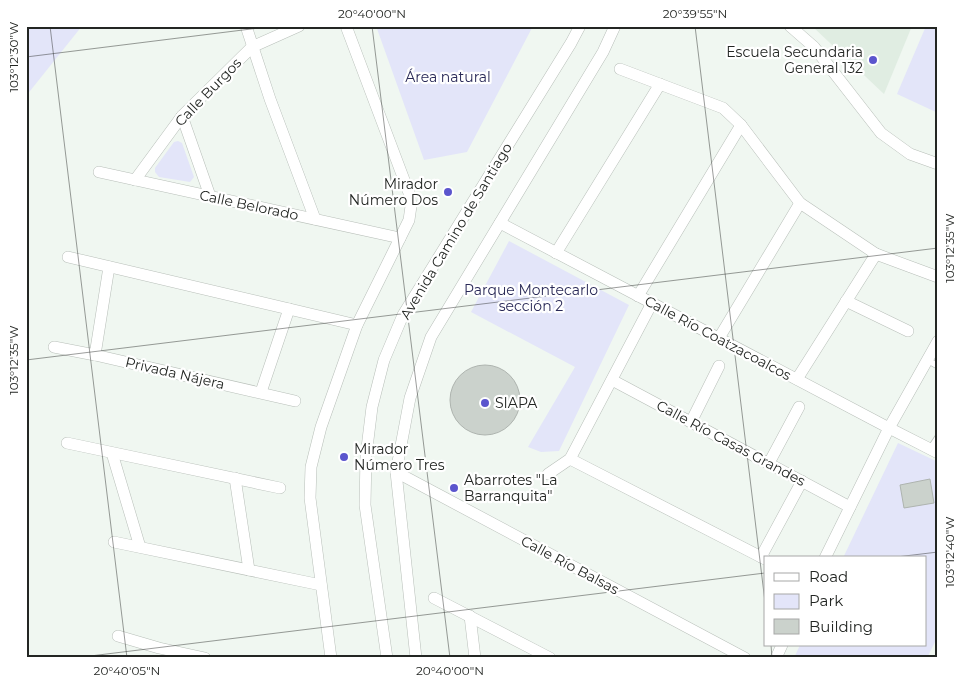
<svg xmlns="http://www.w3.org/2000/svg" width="964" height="684" viewBox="0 0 964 684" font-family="Montserrat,sans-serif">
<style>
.built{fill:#e0ede2}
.green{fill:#e3e5f9}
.building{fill:#cbd2cc;stroke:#aeb4af}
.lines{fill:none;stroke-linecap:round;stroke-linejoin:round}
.service-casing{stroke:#b8bfb9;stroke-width:7}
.minor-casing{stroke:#b8bfb9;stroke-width:12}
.service{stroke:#fff;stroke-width:5.5}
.minor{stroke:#fff;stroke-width:11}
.ticks{fill:none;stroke:#232623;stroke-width:1;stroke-opacity:0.45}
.poi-dot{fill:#5b55cd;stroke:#fff;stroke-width:2}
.labels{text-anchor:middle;stroke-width:4.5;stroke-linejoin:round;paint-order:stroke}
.poi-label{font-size:14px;fill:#232623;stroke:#fff;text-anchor:start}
.park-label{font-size:14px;fill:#292957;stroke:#fff}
.street-label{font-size:14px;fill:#232623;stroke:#fff}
.neatline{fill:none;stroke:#232623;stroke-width:2}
.ticks-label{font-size:12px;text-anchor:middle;fill:#232623}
</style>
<rect width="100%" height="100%" fill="#f0f7f1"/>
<path class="built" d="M 812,26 L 912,26 L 884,94 Z"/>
<g class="green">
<path d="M 26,26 L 82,26 L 26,96 Z"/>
<path d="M 376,26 L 533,26 L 467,152 L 424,160 Z"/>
<path d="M 926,26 L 938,26 L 938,113 L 897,94 Z"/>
<path d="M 178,141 L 182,143 L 194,177 L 190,182 L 159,177 L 155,172 L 155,168 L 174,142 Z"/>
<path d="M 509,241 L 629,305 L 559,451 L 541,452 L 528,447 L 575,367 L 471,312 Z"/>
<path d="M 898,443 L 938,462 L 938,636 L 927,658 L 794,658 L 800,645 L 925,645 L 925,558 L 843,558 Z"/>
</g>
<g class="building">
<circle cx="485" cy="400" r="35"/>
<path d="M 930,479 L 934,503 L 904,508 L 900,485 Z"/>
</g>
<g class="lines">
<defs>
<g id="service">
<path d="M 927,360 L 938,366"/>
<path d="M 930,449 L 938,437"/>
</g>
<g id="minor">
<path d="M 246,26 L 270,99 L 315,219"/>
<path d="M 790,26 L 814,47 L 881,133 L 910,154 L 938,164"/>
<path d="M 620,69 L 723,108 L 741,125 L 800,203 L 876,254 L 938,277"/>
<path d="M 182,116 L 210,196"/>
<path d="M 99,172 L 400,238"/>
<path d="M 135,180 L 182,116 L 252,47 L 299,26"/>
<path d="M 500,223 L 889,428 L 938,453"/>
<path d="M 556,253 L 660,84"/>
<path d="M 68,257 L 357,325"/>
<path d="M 638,296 L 741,125"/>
<path d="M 846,301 L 908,331"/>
<path d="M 719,338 L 800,203"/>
<path d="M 54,347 L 95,355 L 295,401"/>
<path d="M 95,355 L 109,267"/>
<path d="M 797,379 L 876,254"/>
<path d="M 612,380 L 850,507"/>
<path d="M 261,392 L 289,309"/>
<path d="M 691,422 L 719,366"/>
<path d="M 67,443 L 280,488"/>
<path d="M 112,453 L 140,547"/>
<path d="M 570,459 L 765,559"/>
<path d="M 769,463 L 799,407"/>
<path d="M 396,472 L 745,658"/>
<path d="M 548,474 L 570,459 L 652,303"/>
<path d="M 235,478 L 249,570"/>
<path d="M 114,542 L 321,585"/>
<path d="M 761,557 L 802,481"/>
<path d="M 825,558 L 889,428 L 938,341"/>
<path d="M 434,598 L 550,658"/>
<path d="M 470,616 L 475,658"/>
<path d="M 118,636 L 159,648 L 205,658"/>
<path d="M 331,658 L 310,498 L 311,467 L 321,427 L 357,325 L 409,220 L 411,206 L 409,193 L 346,26"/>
<path d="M 387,658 L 365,505 L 366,456 L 372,407 L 384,360 L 403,315 L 571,43 L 580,26"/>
<path d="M 416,658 L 396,472 L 410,398 L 431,337 L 603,52 L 615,26"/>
<path d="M 776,658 L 782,645"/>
</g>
</defs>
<use href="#service" class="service-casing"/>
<use href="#minor" class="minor-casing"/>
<use href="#service" class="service"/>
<use href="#minor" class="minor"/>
</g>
<path class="ticks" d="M 50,26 L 127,658M 372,26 L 450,658M 695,26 L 765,602M 26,57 L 275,26M 26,360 L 938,248M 888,558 L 938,552M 771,645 L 772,658M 74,658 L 765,573"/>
<g class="poi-dot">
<circle cx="873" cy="60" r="5"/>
<circle cx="448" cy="192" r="5"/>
<circle cx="485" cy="403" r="5"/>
<circle cx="344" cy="457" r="5"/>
<circle cx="454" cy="488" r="5"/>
</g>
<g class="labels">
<g class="poi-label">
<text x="863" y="57" text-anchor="end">Escuela Secundaria<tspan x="863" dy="16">General 132</tspan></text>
<text x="438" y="189" text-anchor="end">Mirador<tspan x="438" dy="16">Número Dos</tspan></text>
<text x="495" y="408">SIAPA</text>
<text x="354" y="454">Mirador<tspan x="354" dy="16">Número Tres</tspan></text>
<text x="464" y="485">Abarrotes "La<tspan x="464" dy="16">Barranquita"</tspan></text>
</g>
<g class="park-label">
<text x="448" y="82">Área natural</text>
<text x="531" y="295">Parque Montecarlo<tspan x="531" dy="16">sección 2</tspan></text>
</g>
<g class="street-label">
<text transform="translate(208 92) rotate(-46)" y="5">Calle Burgos</text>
<text transform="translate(249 205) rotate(12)" y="5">Calle Belorado</text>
<text transform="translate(456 231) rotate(-59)" y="5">Avenida Camino de Santiago</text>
<text transform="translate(718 338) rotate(28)" y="5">Calle Río Coatzacoalcos</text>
<text transform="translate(175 373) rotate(13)" y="5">Privada Nájera</text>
<text transform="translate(731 443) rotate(28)" y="5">Calle Río Casas Grandes</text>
<text transform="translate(570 565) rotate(28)" y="5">Calle Río Balsas</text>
</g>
</g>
<rect width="964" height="684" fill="none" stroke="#ffffff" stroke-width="55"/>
<rect x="764" y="556" width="162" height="90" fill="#ffffff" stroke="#a7a8a7"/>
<rect x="774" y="573" width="25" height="8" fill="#ffffff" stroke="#a7a8a7"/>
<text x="809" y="582" font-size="15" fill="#232623">Road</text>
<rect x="774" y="594" width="25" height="15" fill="#e3e5f9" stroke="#a7a8a7"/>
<text x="809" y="606" font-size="15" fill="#232623">Park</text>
<rect x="774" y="619" width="25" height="15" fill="#cbd2cc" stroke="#a7a8a7"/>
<text x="809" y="632" font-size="15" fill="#232623">Building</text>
<rect x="28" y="28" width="908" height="628" class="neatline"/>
<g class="ticks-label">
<text x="372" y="18">20°40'00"N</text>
<text x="695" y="18">20°39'55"N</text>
<text transform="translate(14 57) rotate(-90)" y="4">103°12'30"W</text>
<text transform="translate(950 248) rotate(-90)" y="4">103°12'35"W</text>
<text transform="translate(14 360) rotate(-90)" y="4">103°12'35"W</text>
<text transform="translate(950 552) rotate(-90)" y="4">103°12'40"W</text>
<text x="127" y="675">20°40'05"N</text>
<text x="450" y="675">20°40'00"N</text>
</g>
</svg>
